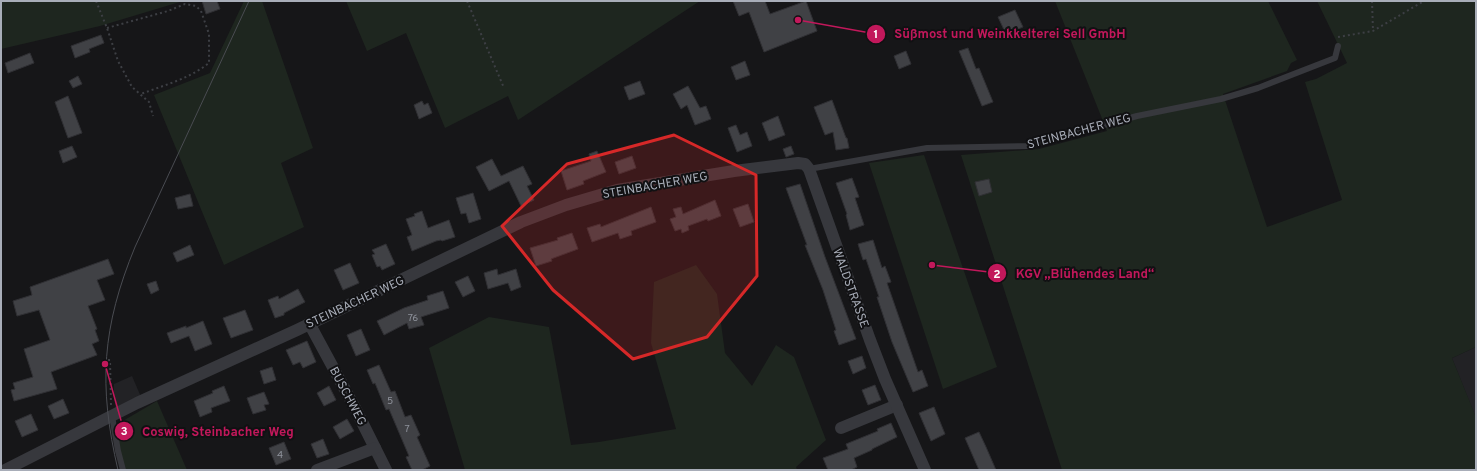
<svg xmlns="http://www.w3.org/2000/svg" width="1477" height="471" viewBox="0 0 1477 471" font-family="Overpass,sans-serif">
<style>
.built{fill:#222225}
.green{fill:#1e261f}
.building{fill:#404145;stroke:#303034}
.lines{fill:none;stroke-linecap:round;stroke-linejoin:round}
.path{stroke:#3d3f44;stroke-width:2;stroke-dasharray:2 3;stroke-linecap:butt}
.service{stroke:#37383d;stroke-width:6}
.minor{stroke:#37383d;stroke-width:12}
.tram{stroke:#4a4c52;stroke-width:1}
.marked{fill:#d62828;fill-opacity:0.2;stroke:#d62828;stroke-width:3;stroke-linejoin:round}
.labels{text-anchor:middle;stroke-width:4;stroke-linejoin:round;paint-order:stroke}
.number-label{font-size:10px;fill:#8e929b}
.street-label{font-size:12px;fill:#a8adb8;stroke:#111113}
.leader{fill:none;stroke:#c2185b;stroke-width:1.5}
.callout-dot{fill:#c2185b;stroke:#111113;stroke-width:1.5}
.mark-label{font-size:12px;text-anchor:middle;font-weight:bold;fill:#fff}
.callout-label{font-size:13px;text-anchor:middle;font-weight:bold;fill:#c2185b;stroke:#111113;stroke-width:4;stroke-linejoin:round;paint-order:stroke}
</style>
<rect width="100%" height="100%" fill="#161618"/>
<g class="built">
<path d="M 1476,347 L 1476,418 L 1452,358 Z"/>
<path d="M 132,376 L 141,397 L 116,409 L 114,398 L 114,384 Z"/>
</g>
<g class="green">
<path d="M 1,1 L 183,1 L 100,26 L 1,49 Z"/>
<path d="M 244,1 L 262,1 L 313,148 L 281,163 L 304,227 L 224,265 L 154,95 L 210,73 Z"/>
<path d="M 346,1 L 700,1 L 518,120 L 508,96 L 445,128 L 406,33 L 367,51 Z"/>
<path d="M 1055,1 L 1268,1 L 1297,60 L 1291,63 L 1287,71 L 1223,94 L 1267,227 L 1342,200 L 1305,82 L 1316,79 L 1347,63 L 1317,1 L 1476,1 L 1476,347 L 1452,358 L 1476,417 L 1476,470 L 1062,470 L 961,155 L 1039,149 L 1107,131 Z"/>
<path d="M 924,155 L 997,367 L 943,389 L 869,163 Z"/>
<path d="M 696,265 L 717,294 L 725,353 L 752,386 L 776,345 L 794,357 L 826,440 L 796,467 L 797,470 L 465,470 L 429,348 L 489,317 L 549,327 L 571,445 L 599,442 L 676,429 L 651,343 L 654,282 Z"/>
<path d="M 157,401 L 187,470 L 124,470 L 116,425 Z"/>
</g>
<g class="building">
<path d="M 202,1 L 217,1 L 220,9 L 206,14 Z"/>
<path d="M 733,1 L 765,1 L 770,14 L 806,1 L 817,31 L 764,52 L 749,12 L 739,16 Z"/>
<path d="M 1015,10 L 1023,27 L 1006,34 L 998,17 Z"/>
<path d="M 101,35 L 104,43 L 89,49 L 90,52 L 75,58 L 71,46 Z"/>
<path d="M 968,48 L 976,69 L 979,68 L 993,102 L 982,106 L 959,51 Z"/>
<path d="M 906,51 L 911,64 L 899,69 L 894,56 Z"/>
<path d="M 30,53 L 34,63 L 8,73 L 5,63 Z"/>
<path d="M 745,61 L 750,75 L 736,80 L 731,67 Z"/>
<path d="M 78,76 L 82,84 L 73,88 L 69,81 Z"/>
<path d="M 640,81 L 645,94 L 629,100 L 624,87 Z"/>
<path d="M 688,86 L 700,108 L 706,106 L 711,119 L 695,125 L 687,105 L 681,109 L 673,94 Z"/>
<path d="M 68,96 L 82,133 L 68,138 L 55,102 Z"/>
<path d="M 832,100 L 846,138 L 847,138 L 849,148 L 836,150 L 833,132 L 825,135 L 814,107 Z"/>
<path d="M 422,101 L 424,105 L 428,103 L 432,113 L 419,119 L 414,105 Z"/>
<path d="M 778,116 L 785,135 L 769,141 L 762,123 Z"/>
<path d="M 736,125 L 740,135 L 747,132 L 752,146 L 737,152 L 728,128 Z"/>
<path d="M 72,146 L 77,157 L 63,163 L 59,151 Z"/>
<path d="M 791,146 L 794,154 L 786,157 L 783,149 Z"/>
<path d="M 597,151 L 606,172 L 583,181 L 584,184 L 567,190 L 561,171 L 591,161 L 589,154 Z"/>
<path d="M 632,156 L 636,168 L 619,174 L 615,162 Z"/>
<path d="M 492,159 L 501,176 L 523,166 L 532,184 L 527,186 L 534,200 L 521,206 L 509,181 L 489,191 L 476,167 Z"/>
<path d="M 852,178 L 859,197 L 855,198 L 864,225 L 850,230 L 846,215 L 847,214 L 836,183 Z"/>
<path d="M 989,179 L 992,192 L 979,196 L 975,182 Z"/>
<path d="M 800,184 L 825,257 L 856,339 L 839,345 L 834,331 L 836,330 L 823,290 L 805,245 L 807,245 L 786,188 Z"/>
<path d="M 473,193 L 481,219 L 469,223 L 466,213 L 461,214 L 456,198 Z"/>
<path d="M 190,194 L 193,206 L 178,209 L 175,198 Z"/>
<path d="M 715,200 L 721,216 L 708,221 L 707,219 L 688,226 L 689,230 L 682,233 L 681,229 L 675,231 L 670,219 L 676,217 L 673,209 L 681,207 L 683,214 Z"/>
<path d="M 748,204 L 754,222 L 740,227 L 733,209 Z"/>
<path d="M 651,207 L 656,222 L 631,231 L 632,235 L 620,239 L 618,233 L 592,242 L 587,228 L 600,224 L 601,227 Z"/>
<path d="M 422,211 L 428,228 L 449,220 L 455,237 L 442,241 L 441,240 L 436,241 L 412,251 L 407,237 L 412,235 L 406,219 L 415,216 L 414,214 Z"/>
<path d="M 572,233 L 578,249 L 551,259 L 552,261 L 536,266 L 530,248 L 558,240 L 557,238 Z"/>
<path d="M 873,240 L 882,268 L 885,266 L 891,282 L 887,283 L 918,372 L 922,370 L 928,386 L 913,392 L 892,342 L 877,297 L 879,297 L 866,259 L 863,260 L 858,244 Z"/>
<path d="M 386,244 L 395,264 L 382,270 L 380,266 L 377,267 L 372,255 L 375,254 L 372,250 Z"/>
<path d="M 190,245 L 194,255 L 177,262 L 173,253 Z"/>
<path d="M 108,259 L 114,274 L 97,280 L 105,300 L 88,306 L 97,329 L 95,330 L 99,341 L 92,344 L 97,355 L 51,372 L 57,389 L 14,401 L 11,390 L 15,389 L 13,383 L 33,377 L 24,349 L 50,340 L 39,310 L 17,316 L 13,301 L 32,295 L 30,287 Z"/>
<path d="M 350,263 L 359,283 L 343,290 L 334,270 Z"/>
<path d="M 497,269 L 498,275 L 516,269 L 521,287 L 511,291 L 508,283 L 488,289 L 484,273 Z"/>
<path d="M 468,276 L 475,291 L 463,297 L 455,282 Z"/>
<path d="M 156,281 L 159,290 L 151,294 L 147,284 Z"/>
<path d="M 298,289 L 305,302 L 284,313 L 284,315 L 275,318 L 268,300 L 278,296 L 279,299 Z"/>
<path d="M 443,291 L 449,308 L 421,317 L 424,325 L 409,329 L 407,323 L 384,335 L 377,321 L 404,308 L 428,300 L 427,296 Z"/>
<path d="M 245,310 L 253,330 L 231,338 L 223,318 Z"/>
<path d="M 203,321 L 212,344 L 195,351 L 189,336 L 171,343 L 167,333 L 186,326 L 186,328 Z"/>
<path d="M 361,329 L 370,350 L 356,356 L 347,335 Z"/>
<path d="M 307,341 L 316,362 L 303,368 L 300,362 L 293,365 L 286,350 Z"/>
<path d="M 862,356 L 866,368 L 853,374 L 848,361 Z"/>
<path d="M 379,365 L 391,392 L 395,391 L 405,417 L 411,415 L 420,435 L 417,437 L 430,466 L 422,470 L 412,470 L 406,457 L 409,456 L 389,409 L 386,410 L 375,383 L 373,384 L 367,370 Z"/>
<path d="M 272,367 L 276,380 L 264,384 L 260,371 Z"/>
<path d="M 875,385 L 881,400 L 868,405 L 862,390 Z"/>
<path d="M 224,386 L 230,401 L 211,408 L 212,412 L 200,417 L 194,401 L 213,393 L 212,391 Z"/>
<path d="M 329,386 L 336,400 L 324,406 L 317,393 Z"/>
<path d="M 264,392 L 269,404 L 264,405 L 266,410 L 253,414 L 247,398 Z"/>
<path d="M 63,399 L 69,413 L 54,419 L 48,406 Z"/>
<path d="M 934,407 L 945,434 L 931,441 L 919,413 Z"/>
<path d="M 31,414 L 38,430 L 22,437 L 15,421 Z"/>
<path d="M 347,419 L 354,431 L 340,439 L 333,427 Z"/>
<path d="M 891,423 L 897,437 L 872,449 L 872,450 L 854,458 L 857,467 L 851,470 L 828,470 L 823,458 L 848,449 L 846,444 L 878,431 L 877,429 Z"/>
<path d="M 979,432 L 986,447 L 996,470 L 979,470 L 965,438 Z"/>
<path d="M 323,439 L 329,454 L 317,458 L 311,444 Z"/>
<path d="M 284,442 L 291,459 L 276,465 L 269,448 Z"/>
</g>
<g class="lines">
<g class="path">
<path d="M 96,1 L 107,28 L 118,61 L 132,87 L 149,102 L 153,116"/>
<path d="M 467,1 L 504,88"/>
<path d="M 1372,1 L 1373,31"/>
<path d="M 107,28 L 168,11 L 185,4 L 196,6 L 201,11 L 209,34 L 209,63 C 189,79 164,85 141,94"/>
<path d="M 1338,37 L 1373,31 L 1424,1"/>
<path d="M 108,360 L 110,360 L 111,405"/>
</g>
<g class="service">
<path d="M 809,169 L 927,148 L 1028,146 L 1137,116 L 1221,99 L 1258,88 L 1335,58 L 1338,46"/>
<path d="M 112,416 L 118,451 L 123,470"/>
</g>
<g class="minor">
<path d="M 309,323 L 355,408 L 386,470"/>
<path d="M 841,428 L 897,405"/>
<path d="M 5,470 L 137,403 L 297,330 L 521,222 L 566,205 L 617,190 L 734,171 L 798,163 L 805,164 L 809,169 L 870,340 L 885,379 L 925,470"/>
<path d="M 317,470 L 375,448"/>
</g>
<path class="tram" d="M 118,470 C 98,385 102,327 135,247 L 249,1"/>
</g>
<path class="marked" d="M 674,135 L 756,175 L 757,276 L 707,337 L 633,359 L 553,290 L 502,226 L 567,164 Z"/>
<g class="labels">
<g class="number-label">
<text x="413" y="321">76</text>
<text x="390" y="404">5</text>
<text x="407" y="432">7</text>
<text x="280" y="458">4</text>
</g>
<g class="street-label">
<text transform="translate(1079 131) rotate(-15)" y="4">STEINBACHER WEG</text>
<text transform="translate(655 185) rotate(-10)" y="4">STEINBACHER WEG</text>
<text transform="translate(851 288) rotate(70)" y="4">WALDSTRASSE</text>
<text transform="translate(355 302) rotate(-25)" y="4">STEINBACHER WEG</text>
<text transform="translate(348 396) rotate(62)" y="4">BUSCHWEG</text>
</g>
</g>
<path class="leader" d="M798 20L876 34M932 265L997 273M105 364L124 431"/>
<g class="callout-dot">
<circle cx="798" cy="20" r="4"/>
<circle cx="932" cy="265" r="4"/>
<circle cx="105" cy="364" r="4"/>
<circle cx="876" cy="34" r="10"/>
<circle cx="997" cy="273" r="10"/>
<circle cx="124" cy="431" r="10"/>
</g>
<g class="mark-label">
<text x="876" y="38">1</text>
<text x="997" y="278">2</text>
<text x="124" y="435">3</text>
</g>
<g class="callout-label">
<text x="1010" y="38">Süßmost und Weinkkelterei Sell GmbH</text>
<text x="1085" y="278">KGV „Blühendes Land“</text>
<text x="218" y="436">Coswig, Steinbacher Weg</text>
</g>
<rect width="1477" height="471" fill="none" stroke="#a8adb8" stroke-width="4"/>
</svg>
